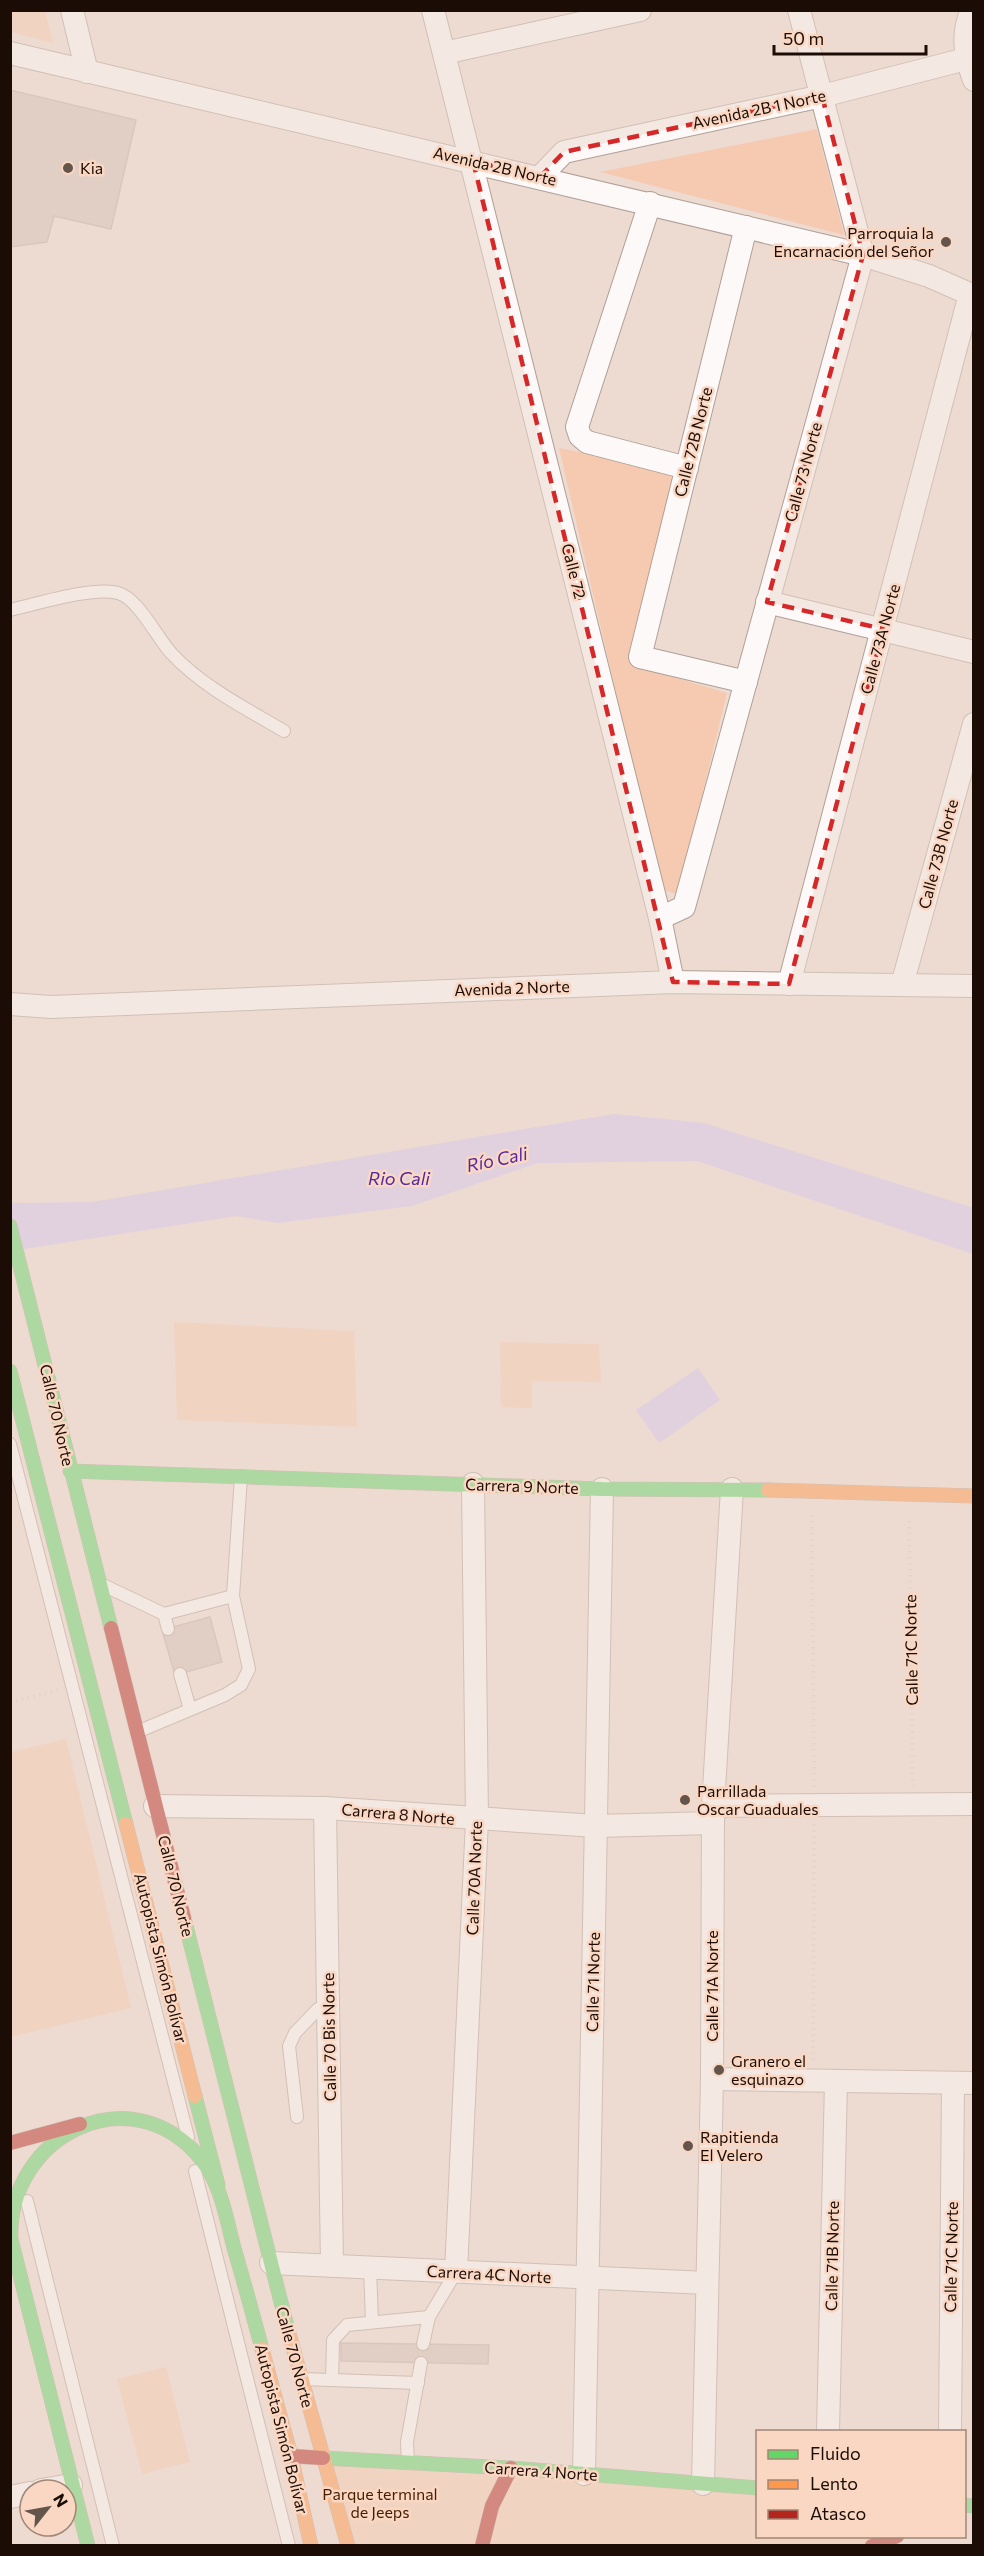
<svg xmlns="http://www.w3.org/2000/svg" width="984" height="2556" viewBox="0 0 984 2556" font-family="Commissioner,sans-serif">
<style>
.green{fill:#f5cab1}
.water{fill:#d2c5f0}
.building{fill:#d3c1ba;stroke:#c1b0a9;stroke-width:1.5}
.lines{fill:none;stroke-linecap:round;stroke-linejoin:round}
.lane-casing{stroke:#b0a097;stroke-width:14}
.street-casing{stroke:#b0a097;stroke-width:24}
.fast-casing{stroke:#b0a097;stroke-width:15}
.slow-casing{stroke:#b0a097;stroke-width:15}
.jam-casing{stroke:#b0a097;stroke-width:15}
.path{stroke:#d4cecb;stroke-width:4;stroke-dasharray:1.5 4.5;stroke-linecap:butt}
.lane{stroke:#fcf9f8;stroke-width:12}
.street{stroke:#fcf9f8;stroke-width:22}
.fast{stroke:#63d668;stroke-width:14}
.slow{stroke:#ff974d;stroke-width:14}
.jam{stroke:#b3261e;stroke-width:14}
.marked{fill:none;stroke:#d62828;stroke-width:4.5;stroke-dasharray:12 8;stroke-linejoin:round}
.poi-dot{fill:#64554c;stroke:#fad7c3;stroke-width:2}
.labels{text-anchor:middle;stroke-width:5;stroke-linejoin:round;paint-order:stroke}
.street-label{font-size:16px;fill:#1b0d05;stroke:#fad7c3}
.poi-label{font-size:16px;fill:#1b0d05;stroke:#fad7c3;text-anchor:start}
.park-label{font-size:16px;fill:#461e00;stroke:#fad7c3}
.water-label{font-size:18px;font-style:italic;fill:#5227a3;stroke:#fad7c3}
</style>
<rect width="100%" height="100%" fill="#eddad0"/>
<g class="green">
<path d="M 10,11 L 45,11 L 53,43 L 11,32 Z"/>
<path d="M 817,129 L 844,235 L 600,172 Z"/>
<path d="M 559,448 L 674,471 L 633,665 L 727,693 L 678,894 L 662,890 Z"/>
<path d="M 174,1322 L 354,1331 L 357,1427 L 177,1420 Z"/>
<path d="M 500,1342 L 599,1344 L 601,1382 L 532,1381 L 532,1408 L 501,1407 Z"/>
<path d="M 66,1739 L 131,2008 L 11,2037 L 11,1752 Z"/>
<path d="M 166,2367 L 190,2462 L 142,2474 L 117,2379 Z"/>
<path d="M 323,2458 L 757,2488 L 758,2536 L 897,2537 L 872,2546 L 348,2545 Z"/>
</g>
<g class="water">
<path d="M 614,1114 L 704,1123 L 974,1208 L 973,1254 L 697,1161 L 538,1163 L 412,1206 L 278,1223 L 236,1216 L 11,1251 L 11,1203 L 92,1202 Z"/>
<path d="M 698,1368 L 720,1400 L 659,1443 L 636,1410 Z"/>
</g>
<g class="building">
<path d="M 10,90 L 136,120 L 111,229 L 54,216 L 47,242 L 10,247 Z"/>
<path d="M 210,1617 L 222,1662 L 175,1675 L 162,1630 Z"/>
<path d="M 341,2343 L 489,2345 L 488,2364 L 341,2361 Z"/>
</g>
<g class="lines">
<defs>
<g id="lane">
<path d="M 10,610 C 37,604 94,586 118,593 C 138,598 157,638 172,654 C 203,687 245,708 284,731"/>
<path d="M 10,1444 L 188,2137"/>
<path d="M 103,1585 L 164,1614 L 233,1596"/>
<path d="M 164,1614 L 168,1629"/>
<path d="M 180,1674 L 190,1709"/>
<path d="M 137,1732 L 225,1695 L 241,1685 L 249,1669 L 233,1596 L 241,1476"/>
<path d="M 297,2117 L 289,2046 L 295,2033 L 318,2009 L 329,2003"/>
<path d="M 195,2171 L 289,2546"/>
<path d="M 27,2201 L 113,2546"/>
<path d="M 370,2267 L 372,2321"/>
<path d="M 429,2317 L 456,2272"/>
<path d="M 301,2379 L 418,2383"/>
<path d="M 332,2380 L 333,2340 L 347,2325 L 429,2317 L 423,2344"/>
<path d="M 408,2462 L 407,2442 L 421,2363"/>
</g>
<g id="street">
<path d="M 72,10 L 87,72"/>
<path d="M 433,10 L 660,918 L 673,982"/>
<path d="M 972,10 C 961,34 965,56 974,80"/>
<path d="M 10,53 L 863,255 L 929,276 L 974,296"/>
<path d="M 444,53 L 640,10"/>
<path d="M 540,177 L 564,152 L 822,96 L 966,59"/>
<path d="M 650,203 L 577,427 L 580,436 L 587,442 L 687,468"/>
<path d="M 767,602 L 974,652"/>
<path d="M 746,682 L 640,657 L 746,227"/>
<path d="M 660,918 L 684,907 L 863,255 L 799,10"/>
<path d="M 789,984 L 970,294"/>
<path d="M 902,985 L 974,724"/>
<path d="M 10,1004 L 51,1007 L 673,982 L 974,986"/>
<path d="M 155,1806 L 325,1808 L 596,1826 L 713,1823"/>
<path d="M 713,1806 L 974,1804"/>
<path d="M 325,1808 L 332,2266"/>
<path d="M 712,2079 L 974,2083"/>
<path d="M 271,2263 L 707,2283"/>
<path d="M 456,2272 L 477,1820 L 473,1484"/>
<path d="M 828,2432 L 836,2081"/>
<path d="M 950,2432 L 953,2083"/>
<path d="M 584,2474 L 602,1489"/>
<path d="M 703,2484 L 712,2079 L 713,1806 L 732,1489"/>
<path d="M 41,2490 L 71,2485"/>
<path d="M 10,2497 L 30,2493"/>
</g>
<g id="fast">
<path d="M 10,1226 L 111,1628"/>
<path d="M 10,1371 L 126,1824"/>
<path d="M 70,1471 L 602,1489 L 768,1490"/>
<path d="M 184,1918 L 288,2330"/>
<path d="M 195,2096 L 218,2185"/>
<path d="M 323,2458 L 511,2468 L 758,2488"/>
<path d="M 964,2505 L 974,2506"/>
<path d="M 88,2546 L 11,2239 C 7,2136 131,2073 201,2159 C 221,2184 226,2217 234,2248 C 244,2282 253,2315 262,2349"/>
</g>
<g id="slow">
<path d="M 768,1490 L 974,1496"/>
<path d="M 126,1824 L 195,2096"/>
<path d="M 288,2330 L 348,2546"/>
<path d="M 262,2349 L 291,2456 L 311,2546"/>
</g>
<g id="jam">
<path d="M 111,1628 L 184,1918"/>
<path d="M 10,2143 L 80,2124"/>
<path d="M 291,2456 L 323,2458"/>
<path d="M 482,2546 L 492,2506 L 511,2468"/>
<path d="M 872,2546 L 897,2536"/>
</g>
</defs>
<use href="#lane" class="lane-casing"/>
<use href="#street" class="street-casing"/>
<use href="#fast" class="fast-casing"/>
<use href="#slow" class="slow-casing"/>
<use href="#jam" class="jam-casing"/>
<g class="path">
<path d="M 812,1515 L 814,1787"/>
<path d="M 909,1521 L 913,1786"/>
<path d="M 10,1702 L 59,1690"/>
<path d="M 813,2060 L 814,1824"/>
</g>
<use href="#lane" class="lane"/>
<use href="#street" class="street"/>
<use href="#fast" class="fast"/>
<use href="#slow" class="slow"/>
<use href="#jam" class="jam"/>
</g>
<path d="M0 0H984V2556H0ZM 822,96 L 863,255 L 767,602 L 883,629 L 789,984 L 673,982 L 473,161 L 540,177 L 564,152 Z" fill="#eddad0" fill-opacity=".55" fill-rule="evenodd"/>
<path class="marked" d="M 822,96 L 863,255 L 767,602 L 883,629 L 789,984 L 673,982 L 473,161 L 540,177 L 564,152 Z"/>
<g class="poi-dot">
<circle cx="68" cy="168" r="6"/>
<circle cx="946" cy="242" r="6"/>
<circle cx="685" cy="1800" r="6"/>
<circle cx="719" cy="2070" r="6"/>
<circle cx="688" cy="2146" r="6"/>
</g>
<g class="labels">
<g class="street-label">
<text transform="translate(759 109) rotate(-12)" y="6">Avenida 2B 1 Norte</text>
<text transform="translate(495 166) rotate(13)" y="6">Avenida 2B Norte</text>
<text transform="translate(693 442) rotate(-76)" y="6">Calle 72B Norte</text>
<text transform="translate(803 472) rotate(-75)" y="6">Calle 73 Norte</text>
<text transform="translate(574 571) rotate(76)" y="6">Calle 72</text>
<text transform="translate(880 639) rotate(-75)" y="6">Calle 73A Norte</text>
<text transform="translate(938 854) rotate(-75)" y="6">Calle 73B Norte</text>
<text transform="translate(512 988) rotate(-2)" y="6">Avenida 2 Norte</text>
<text transform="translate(57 1415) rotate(77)" y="6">Calle 70 Norte</text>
<text transform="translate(522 1486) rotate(2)" y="6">Carrera 9 Norte</text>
<text transform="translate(911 1650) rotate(-91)" y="6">Calle 71C Norte</text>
<text transform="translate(398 1814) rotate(5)" y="6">Carrera 8 Norte</text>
<text transform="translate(474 1878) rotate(-88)" y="6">Calle 70A Norte</text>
<text transform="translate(176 1886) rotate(76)" y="6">Calle 70 Norte</text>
<text transform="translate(161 1958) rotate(76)" y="6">Autopista Simón Bolívar</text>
<text transform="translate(593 1982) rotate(-89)" y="6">Calle 71 Norte</text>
<text transform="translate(712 1986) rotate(-90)" y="6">Calle 71A Norte</text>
<text transform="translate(329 2037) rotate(-91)" y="6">Calle 70 Bis Norte</text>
<text transform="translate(832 2256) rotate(-89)" y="6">Calle 71B Norte</text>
<text transform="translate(951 2257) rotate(-89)" y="6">Calle 71C Norte</text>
<text transform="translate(489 2274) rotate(3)" y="6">Carrera 4C Norte</text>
<text transform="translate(295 2357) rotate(75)" y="6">Calle 70 Norte</text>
<text transform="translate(282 2429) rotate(76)" y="6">Autopista Simón Bolívar</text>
<text transform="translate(541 2471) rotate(4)" y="6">Carrera 4 Norte</text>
</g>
<g class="poi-label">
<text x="80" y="174">Kia</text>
<text x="934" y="239" text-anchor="end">Parroquia la<tspan x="934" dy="18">Encarnación del Señor</tspan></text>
<text x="697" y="1797">Parrillada<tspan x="697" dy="18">Oscar Guaduales</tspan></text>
<text x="731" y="2067">Granero el<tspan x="731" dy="18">esquinazo</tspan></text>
<text x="700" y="2143">Rapitienda<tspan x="700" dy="18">El Velero</tspan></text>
</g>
<g class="park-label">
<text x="380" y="2500">Parque terminal<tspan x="380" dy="18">de Jeeps</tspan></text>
</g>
<g class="water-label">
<text transform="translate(497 1160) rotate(-12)" y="6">Río Cali</text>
<text x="399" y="1185">Rio Cali</text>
</g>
</g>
<rect width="984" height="2556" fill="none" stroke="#1b0d05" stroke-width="24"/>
<rect x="756" y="2430" width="210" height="108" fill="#fad7c3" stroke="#a18677" stroke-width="1.5"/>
<rect x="768" y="2450" width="30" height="9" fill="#63d668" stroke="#a18677" stroke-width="1.5"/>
<text x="810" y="2460" font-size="18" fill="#1b0d05">Fluido</text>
<rect x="768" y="2480" width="30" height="9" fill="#ff974d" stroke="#a18677" stroke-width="1.5"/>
<text x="810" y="2490" font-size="18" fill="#1b0d05">Lento</text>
<rect x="768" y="2510" width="30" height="9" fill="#b3261e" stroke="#a18677" stroke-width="1.5"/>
<text x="810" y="2520" font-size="18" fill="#1b0d05">Atasco</text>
<g transform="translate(48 2508) rotate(59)"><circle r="28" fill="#fad7c3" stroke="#a18677" stroke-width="1.5"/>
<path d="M0-4.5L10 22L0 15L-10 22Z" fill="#64554c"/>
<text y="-9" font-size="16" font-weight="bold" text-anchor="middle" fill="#1b0d05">N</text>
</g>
<path d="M774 45v9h152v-9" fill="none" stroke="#1b0d05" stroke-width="3"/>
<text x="783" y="45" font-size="18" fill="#1b0d05" stroke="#fad7c3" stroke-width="4.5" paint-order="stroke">50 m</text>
</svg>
